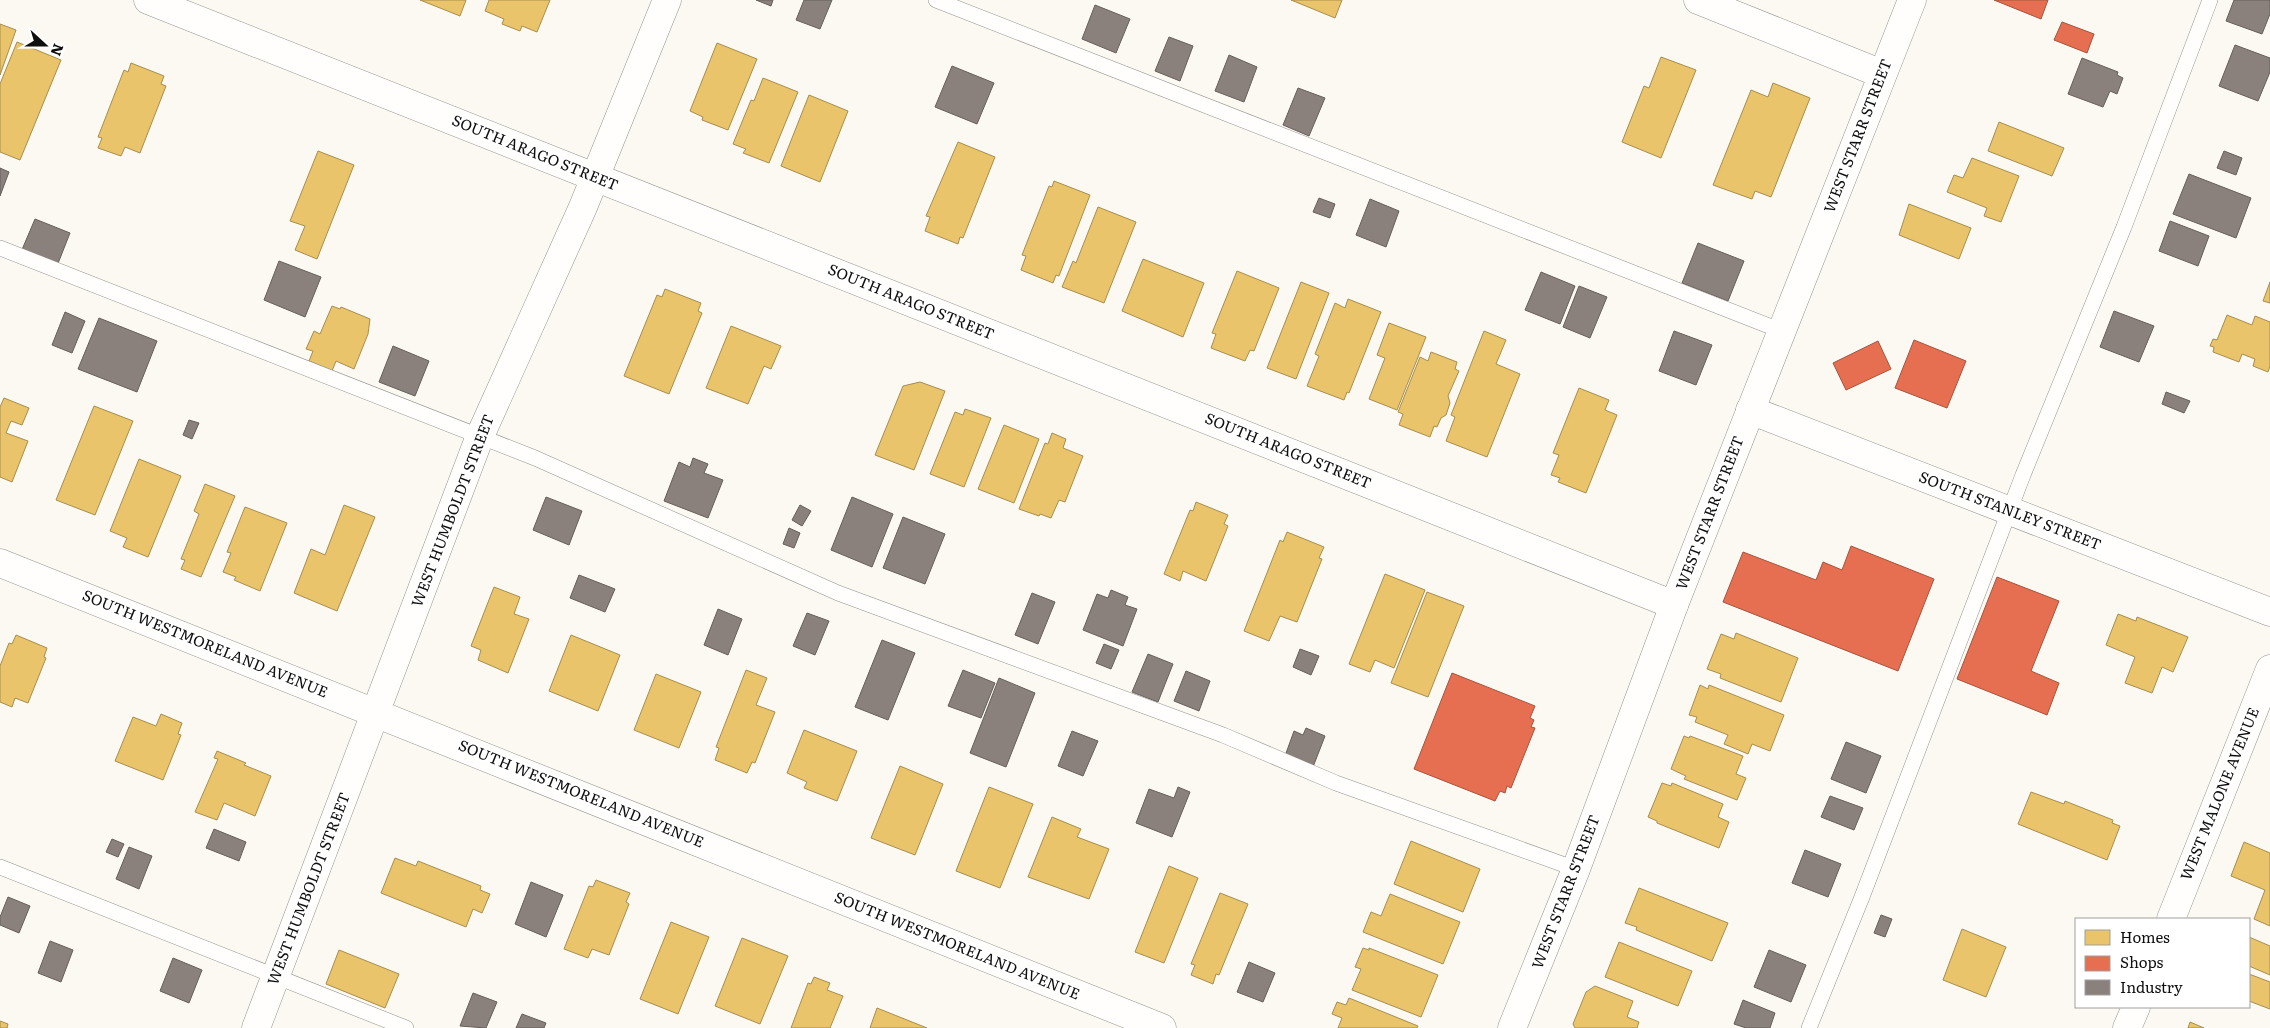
<svg xmlns="http://www.w3.org/2000/svg" width="2270" height="1028" viewBox="0 0 2270 1028" font-family="Literata,serif">
<style>
.homes{fill:#e9c46a;stroke:#a78d4e}
.shops{fill:#e76f51;stroke:#a6523d}
.industry{fill:#8a817c;stroke:#655e5b}
.lines{fill:none;stroke-linecap:round;stroke-linejoin:round}
.service-casing{stroke:#959491;stroke-width:16}
.minor-casing{stroke:#959491;stroke-width:29}
.service{stroke:#fffefd;stroke-width:15}
.minor{stroke:#fffefd;stroke-width:28}
.labels{text-anchor:middle;stroke-width:5;stroke-linejoin:round;paint-order:stroke}
.street-label{font-size:15px;fill:#0e0e0e;stroke:#fff}
</style>
<rect width="100%" height="100%" fill="#fcf9f2"/>
<g class="homes">
<path d="M 420,0 L 466,0 L 460,16 Z"/>
<path d="M 489,0 L 550,0 L 537,32 L 522,26 L 520,31 L 502,24 L 504,19 L 485,11 Z"/>
<path d="M 1291,0 L 1342,0 L 1335,18 Z"/>
<path d="M 0,24 L 16,30 L 0,75 Z"/>
<path d="M 17,42 L 61,60 L 20,160 L 0,152 L 0,84 Z"/>
<path d="M 717,43 L 757,59 L 728,130 L 702,120 L 703,117 L 690,111 Z"/>
<path d="M 1661,57 L 1696,70 L 1661,158 L 1622,142 L 1644,86 L 1649,88 Z"/>
<path d="M 131,63 L 164,76 L 161,84 L 166,86 L 140,153 L 125,147 L 121,156 L 98,148 L 102,138 L 98,137 L 124,70 L 128,72 Z"/>
<path d="M 763,78 L 798,92 L 769,163 L 743,153 L 746,149 L 733,144 L 751,100 L 754,101 Z"/>
<path d="M 1773,83 L 1810,98 L 1771,197 L 1755,191 L 1752,199 L 1713,185 L 1751,90 L 1768,97 Z"/>
<path d="M 809,95 L 848,111 L 820,182 L 781,166 Z"/>
<path d="M 1999,122 L 2064,148 L 2052,176 L 1988,151 Z"/>
<path d="M 958,142 L 995,157 L 963,238 L 960,237 L 958,244 L 925,231 L 930,217 L 926,216 Z"/>
<path d="M 318,151 L 354,165 L 317,259 L 295,250 L 305,226 L 290,221 Z"/>
<path d="M 1972,158 L 2019,176 L 2001,222 L 1984,216 L 1987,208 L 1947,192 L 1954,175 L 1963,178 Z"/>
<path d="M 1054,181 L 1090,195 L 1059,276 L 1056,275 L 1053,283 L 1021,270 L 1026,256 L 1022,255 L 1049,186 L 1052,187 Z"/>
<path d="M 1909,204 L 1971,228 L 1959,259 L 1899,235 Z"/>
<path d="M 1098,207 L 1136,222 L 1104,303 L 1062,287 L 1073,261 L 1076,263 Z"/>
<path d="M 1143,259 L 1204,283 L 1183,337 L 1122,311 Z"/>
<path d="M 1237,271 L 1279,288 L 1254,351 L 1250,350 L 1245,361 L 1211,348 L 1216,334 L 1212,333 Z"/>
<path d="M 1301,282 L 1329,293 L 1296,379 L 1267,368 Z"/>
<path d="M 2270,282 L 2270,303 L 2263,301 Z"/>
<path d="M 665,289 L 701,303 L 698,311 L 702,313 L 669,394 L 624,376 L 657,295 L 662,297 Z"/>
<path d="M 1348,299 L 1381,312 L 1349,393 L 1347,392 L 1344,400 L 1307,386 L 1319,356 L 1315,354 L 1335,303 L 1345,308 Z"/>
<path d="M 332,306 L 340,309 L 341,307 L 370,319 L 368,334 L 354,369 L 336,361 L 332,371 L 309,361 L 313,351 L 306,349 L 314,331 L 320,334 Z"/>
<path d="M 2227,315 L 2252,325 L 2255,316 L 2270,322 L 2270,366 L 2268,372 L 2253,366 L 2255,359 L 2242,354 L 2239,362 L 2213,352 L 2214,347 L 2210,346 L 2213,339 L 2217,340 Z"/>
<path d="M 1389,323 L 1426,337 L 1397,410 L 1369,399 L 1385,358 L 1377,355 Z"/>
<path d="M 731,326 L 781,346 L 771,369 L 764,366 L 748,404 L 706,388 Z"/>
<path d="M 1484,331 L 1506,340 L 1496,364 L 1520,374 L 1487,457 L 1446,441 L 1455,417 L 1451,415 Z"/>
<path d="M 1431,352 L 1457,362 L 1455,369 L 1459,371 L 1448,396 L 1450,403 L 1446,415 L 1441,418 L 1437,427 L 1434,426 L 1430,437 L 1399,425 L 1403,414 L 1398,412 L 1420,357 L 1428,361 Z"/>
<path d="M 920,382 L 945,391 L 914,470 L 875,455 L 903,386 Z"/>
<path d="M 1579,388 L 1609,400 L 1605,410 L 1617,415 L 1586,493 L 1558,482 L 1560,478 L 1551,475 L 1559,455 L 1553,453 Z"/>
<path d="M 4,398 L 29,408 L 22,425 L 11,421 L 6,433 L 28,441 L 12,482 L 0,477 L 0,407 Z"/>
<path d="M 94,406 L 133,421 L 95,515 L 56,500 Z"/>
<path d="M 965,409 L 991,418 L 964,487 L 930,474 L 955,412 L 963,415 Z"/>
<path d="M 1004,425 L 1039,439 L 1014,503 L 978,489 Z"/>
<path d="M 1052,433 L 1066,439 L 1063,448 L 1083,456 L 1065,502 L 1059,500 L 1051,518 L 1040,514 L 1039,516 L 1019,509 L 1045,443 L 1048,444 Z"/>
<path d="M 139,459 L 181,476 L 148,557 L 123,547 L 127,538 L 110,531 Z"/>
<path d="M 205,484 L 235,496 L 201,577 L 181,569 L 185,560 L 181,559 L 199,514 L 194,511 Z"/>
<path d="M 1196,502 L 1228,515 L 1224,524 L 1228,526 L 1206,581 L 1183,571 L 1180,581 L 1164,574 L 1190,510 L 1193,511 Z"/>
<path d="M 344,505 L 375,517 L 337,611 L 294,593 L 311,549 L 325,555 Z"/>
<path d="M 245,507 L 287,523 L 260,591 L 234,580 L 236,577 L 223,572 L 231,553 L 227,552 Z"/>
<path d="M 1287,532 L 1324,547 L 1319,558 L 1322,559 L 1297,622 L 1280,616 L 1269,641 L 1244,631 L 1280,540 L 1283,542 Z"/>
<path d="M 1385,574 L 1425,590 L 1394,668 L 1375,660 L 1370,672 L 1349,664 Z"/>
<path d="M 494,587 L 520,597 L 514,614 L 529,619 L 508,673 L 478,660 L 481,650 L 471,646 Z"/>
<path d="M 1427,592 L 1464,606 L 1428,697 L 1391,683 Z"/>
<path d="M 2118,614 L 2136,621 L 2137,617 L 2188,637 L 2173,672 L 2162,667 L 2152,693 L 2125,683 L 2135,657 L 2106,645 Z"/>
<path d="M 1736,633 L 1798,658 L 1781,702 L 1720,678 L 1721,674 L 1707,669 L 1721,634 L 1734,639 Z"/>
<path d="M 16,635 L 47,648 L 44,657 L 46,658 L 28,703 L 15,698 L 12,707 L 0,702 L 0,666 L 9,643 L 12,644 Z"/>
<path d="M 571,635 L 620,655 L 598,711 L 549,691 Z"/>
<path d="M 746,670 L 767,678 L 756,705 L 775,712 L 755,763 L 752,762 L 747,773 L 715,760 L 719,748 L 716,747 Z"/>
<path d="M 656,674 L 701,692 L 679,748 L 634,730 Z"/>
<path d="M 1700,685 L 1708,689 L 1709,685 L 1784,715 L 1770,751 L 1752,744 L 1748,754 L 1724,744 L 1728,735 L 1695,722 L 1697,717 L 1689,715 Z"/>
<path d="M 161,714 L 182,723 L 178,734 L 181,735 L 163,780 L 115,761 L 133,717 L 156,726 Z"/>
<path d="M 804,730 L 857,751 L 837,801 L 804,788 L 807,782 L 787,773 Z"/>
<path d="M 1684,736 L 1689,738 L 1690,736 L 1743,756 L 1736,774 L 1746,778 L 1737,800 L 1684,779 L 1686,776 L 1671,769 Z"/>
<path d="M 217,751 L 246,763 L 244,765 L 271,776 L 255,816 L 224,803 L 217,820 L 195,812 L 218,759 L 214,758 Z"/>
<path d="M 900,766 L 943,784 L 915,855 L 871,838 Z"/>
<path d="M 1662,783 L 1671,786 L 1672,783 L 1723,804 L 1718,817 L 1729,822 L 1719,848 L 1657,823 L 1657,821 L 1648,817 Z"/>
<path d="M 989,787 L 1033,804 L 1000,888 L 956,871 Z"/>
<path d="M 2031,792 L 2064,804 L 2065,801 L 2113,820 L 2112,823 L 2120,826 L 2107,860 L 2018,824 Z"/>
<path d="M 1052,817 L 1081,829 L 1077,837 L 1109,849 L 1089,899 L 1028,877 Z"/>
<path d="M 1411,841 L 1480,869 L 1463,912 L 1394,884 Z"/>
<path d="M 2244,842 L 2270,853 L 2270,926 L 2254,919 L 2265,890 L 2231,876 Z"/>
<path d="M 395,858 L 416,866 L 418,861 L 481,886 L 480,890 L 490,894 L 482,913 L 473,909 L 466,927 L 381,893 Z"/>
<path d="M 1169,866 L 1198,878 L 1164,963 L 1135,952 Z"/>
<path d="M 596,880 L 630,893 L 626,902 L 629,904 L 609,955 L 592,949 L 588,958 L 564,949 L 589,886 L 593,887 Z"/>
<path d="M 1639,888 L 1728,923 L 1712,961 L 1636,930 L 1637,927 L 1625,923 Z"/>
<path d="M 1220,893 L 1248,904 L 1219,975 L 1216,974 L 1213,984 L 1191,975 L 1195,965 L 1191,964 Z"/>
<path d="M 1390,894 L 1460,922 L 1443,964 L 1363,932 L 1371,912 L 1381,916 Z"/>
<path d="M 671,922 L 709,937 L 678,1014 L 640,999 Z"/>
<path d="M 1962,929 L 2006,947 L 1986,997 L 1943,980 Z"/>
<path d="M 2249,937 L 2270,946 L 2270,975 L 2249,966 Z"/>
<path d="M 742,938 L 788,956 L 760,1024 L 715,1006 Z"/>
<path d="M 1619,942 L 1692,971 L 1678,1006 L 1605,977 Z"/>
<path d="M 1363,948 L 1369,950 L 1369,948 L 1438,975 L 1421,1017 L 1352,990 L 1361,969 L 1355,967 Z"/>
<path d="M 339,950 L 399,974 L 385,1008 L 326,984 Z"/>
<path d="M 2249,974 L 2270,982 L 2270,1009 L 2249,1001 Z"/>
<path d="M 814,977 L 830,983 L 827,990 L 843,996 L 830,1028 L 791,1028 L 808,983 L 811,984 Z"/>
<path d="M 1595,986 L 1633,1001 L 1627,1017 L 1639,1022 L 1637,1028 L 1575,1028 L 1573,1024 L 1586,992 Z"/>
<path d="M 1349,998 L 1418,1026 L 1417,1028 L 1338,1028 L 1342,1018 L 1332,1014 L 1337,1002 L 1346,1005 Z"/>
<path d="M 877,1008 L 927,1028 L 870,1028 Z"/>
<path d="M 0,1021 L 8,1024 L 7,1028 L 0,1028 Z"/>
<path d="M 2190,1022 L 2204,1028 L 2188,1028 Z"/>
</g>
<g class="shops">
<path d="M 1994,0 L 2048,0 L 2041,19 Z"/>
<path d="M 2062,22 L 2094,34 L 2087,53 L 2054,40 Z"/>
<path d="M 1914,340 L 1966,361 L 1947,408 L 1895,388 Z"/>
<path d="M 1878,341 L 1891,369 L 1846,390 L 1833,363 Z"/>
<path d="M 1851,546 L 1934,579 L 1898,671 L 1723,602 L 1743,552 L 1816,580 L 1823,562 L 1842,570 Z"/>
<path d="M 1997,577 L 2059,601 L 2031,671 L 2059,683 L 2047,715 L 1957,679 Z"/>
<path d="M 1452,673 L 1535,706 L 1530,718 L 1534,720 L 1531,727 L 1535,728 L 1511,788 L 1507,786 L 1505,793 L 1500,791 L 1495,801 L 1414,769 Z"/>
</g>
<g class="industry">
<path d="M 756,0 L 773,0 L 771,6 Z"/>
<path d="M 804,0 L 832,0 L 820,29 L 796,20 Z"/>
<path d="M 2234,0 L 2270,0 L 2270,14 L 2262,34 L 2226,21 Z"/>
<path d="M 1095,5 L 1130,19 L 1116,53 L 1082,39 Z"/>
<path d="M 1169,37 L 1193,46 L 1180,81 L 1155,71 Z"/>
<path d="M 2235,45 L 2270,58 L 2270,72 L 2258,101 L 2219,86 Z"/>
<path d="M 1229,55 L 1257,67 L 1244,102 L 1215,91 Z"/>
<path d="M 2082,58 L 2118,72 L 2117,75 L 2123,78 L 2117,94 L 2110,91 L 2103,107 L 2068,94 Z"/>
<path d="M 952,66 L 994,83 L 977,124 L 935,107 Z"/>
<path d="M 1298,88 L 1325,98 L 1309,136 L 1283,125 Z"/>
<path d="M 2224,151 L 2242,158 L 2236,175 L 2217,168 Z"/>
<path d="M 0,168 L 9,172 L 0,196 Z"/>
<path d="M 2189,174 L 2251,198 L 2236,238 L 2173,214 Z"/>
<path d="M 1319,198 L 1335,204 L 1330,218 L 1313,212 Z"/>
<path d="M 1370,199 L 1399,211 L 1386,247 L 1356,235 Z"/>
<path d="M 35,219 L 70,233 L 57,266 L 21,252 Z"/>
<path d="M 2170,221 L 2209,236 L 2198,266 L 2159,251 Z"/>
<path d="M 1698,243 L 1744,261 L 1728,301 L 1682,283 Z"/>
<path d="M 279,261 L 321,277 L 305,317 L 264,300 Z"/>
<path d="M 1541,272 L 1575,286 L 1560,324 L 1525,310 Z"/>
<path d="M 1579,286 L 1607,297 L 1590,338 L 1563,327 Z"/>
<path d="M 2114,311 L 2154,326 L 2139,362 L 2100,347 Z"/>
<path d="M 65,312 L 85,321 L 72,353 L 52,345 Z"/>
<path d="M 99,318 L 157,341 L 137,392 L 78,369 Z"/>
<path d="M 1674,331 L 1712,345 L 1696,385 L 1659,371 Z"/>
<path d="M 393,346 L 429,361 L 415,396 L 379,382 Z"/>
<path d="M 2166,392 L 2190,401 L 2184,413 L 2162,404 Z"/>
<path d="M 189,420 L 199,423 L 192,439 L 183,435 Z"/>
<path d="M 693,458 L 708,464 L 704,473 L 723,480 L 708,518 L 664,501 L 679,462 L 690,467 Z"/>
<path d="M 546,497 L 582,511 L 569,545 L 533,530 Z"/>
<path d="M 852,497 L 893,514 L 872,567 L 831,550 Z"/>
<path d="M 800,505 L 811,511 L 802,526 L 792,520 Z"/>
<path d="M 903,517 L 945,534 L 925,584 L 883,568 Z"/>
<path d="M 789,528 L 800,533 L 794,548 L 783,544 Z"/>
<path d="M 579,575 L 615,589 L 605,612 L 570,598 Z"/>
<path d="M 1111,590 L 1128,597 L 1125,605 L 1137,609 L 1123,646 L 1083,630 L 1097,594 L 1108,598 Z"/>
<path d="M 1032,593 L 1055,602 L 1038,644 L 1015,635 Z"/>
<path d="M 718,609 L 742,619 L 728,655 L 704,645 Z"/>
<path d="M 807,613 L 829,621 L 815,655 L 793,646 Z"/>
<path d="M 882,640 L 915,653 L 888,720 L 855,707 Z"/>
<path d="M 1104,644 L 1119,650 L 1111,669 L 1096,663 Z"/>
<path d="M 1300,649 L 1319,656 L 1311,675 L 1293,667 Z"/>
<path d="M 1148,654 L 1173,664 L 1158,702 L 1132,692 Z"/>
<path d="M 963,670 L 995,683 L 981,718 L 948,706 Z"/>
<path d="M 1186,671 L 1210,681 L 1199,711 L 1174,701 Z"/>
<path d="M 999,678 L 1035,693 L 1006,767 L 970,753 Z"/>
<path d="M 1306,728 L 1325,736 L 1313,767 L 1285,756 L 1294,731 L 1303,735 Z"/>
<path d="M 1072,731 L 1098,741 L 1083,776 L 1058,766 Z"/>
<path d="M 1846,742 L 1881,756 L 1866,793 L 1831,779 Z"/>
<path d="M 1178,787 L 1190,792 L 1172,837 L 1136,823 L 1149,789 L 1174,798 Z"/>
<path d="M 1830,796 L 1863,808 L 1854,830 L 1821,817 Z"/>
<path d="M 214,829 L 246,842 L 239,861 L 206,848 Z"/>
<path d="M 112,839 L 124,844 L 118,857 L 106,852 Z"/>
<path d="M 129,847 L 152,856 L 139,889 L 116,879 Z"/>
<path d="M 1805,850 L 1841,864 L 1828,897 L 1792,883 Z"/>
<path d="M 531,882 L 563,895 L 546,937 L 515,924 Z"/>
<path d="M 8,897 L 30,906 L 19,933 L 0,925 L 0,917 Z"/>
<path d="M 1881,915 L 1892,919 L 1885,937 L 1874,933 Z"/>
<path d="M 50,941 L 73,950 L 61,982 L 38,973 Z"/>
<path d="M 1769,950 L 1806,965 L 1791,1002 L 1754,987 Z"/>
<path d="M 173,958 L 202,970 L 189,1003 L 160,991 Z"/>
<path d="M 1249,962 L 1275,973 L 1263,1002 L 1237,992 Z"/>
<path d="M 473,993 L 497,1002 L 486,1028 L 460,1026 Z"/>
<path d="M 1743,1000 L 1775,1013 L 1770,1028 L 1746,1028 L 1734,1024 Z"/>
<path d="M 522,1014 L 546,1023 L 544,1028 L 516,1028 Z"/>
</g>
<g class="lines">
<defs>
<g id="service">
<path d="M 936,0 L 1782,331"/>
<path d="M 0,248 L 535,458 L 838,593 L 1223,735 L 1336,783 L 1576,869"/>
<path d="M 0,867 L 406,1028"/>
<path d="M 1809,1028 L 1862,897 L 2023,475 L 2124,227 L 2210,0"/>
</g>
<g id="minor">
<path d="M 148,0 L 1674,605"/>
<path d="M 1698,0 L 1882,74"/>
<path d="M 1750,410 L 2270,612"/>
<path d="M 0,563 L 1162,1028"/>
<path d="M 2171,919 L 2270,669"/>
<path d="M 256,1028 L 480,436 L 583,207 L 667,0"/>
<path d="M 1512,1028 L 1576,869 L 1674,605 L 1912,0"/>
<path d="M 2127,1028 L 2136,1007"/>
</g>
</defs>
<use href="#service" class="service-casing"/>
<use href="#minor" class="minor-casing"/>
<use href="#service" class="service"/>
<use href="#minor" class="minor"/>
</g>
<g class="labels">
<g class="street-label">
<text transform="translate(1858 136) rotate(-69)" y="5">WEST STARR STREET</text>
<text transform="translate(535 153) rotate(22)" y="5">SOUTH ARAGO STREET</text>
<text transform="translate(911 302) rotate(22)" y="5">SOUTH ARAGO STREET</text>
<text transform="translate(1288 451) rotate(22)" y="5">SOUTH ARAGO STREET</text>
<text transform="translate(453 511) rotate(-69)" y="5">WEST HUMBOLDT STREET</text>
<text transform="translate(2010 511) rotate(21)" y="5">SOUTH STANLEY STREET</text>
<text transform="translate(1710 513) rotate(-69)" y="5">WEST STARR STREET</text>
<text transform="translate(205 644) rotate(22)" y="5">SOUTH WESTMORELAND AVENUE</text>
<text transform="translate(581 794) rotate(22)" y="5">SOUTH WESTMORELAND AVENUE</text>
<text transform="translate(2220 794) rotate(-68)" y="5">WEST MALONE AVENUE</text>
<text transform="translate(309 889) rotate(-69)" y="5">WEST HUMBOLDT STREET</text>
<text transform="translate(1566 892) rotate(-69)" y="5">WEST STARR STREET</text>
<text transform="translate(957 946) rotate(22)" y="5">SOUTH WESTMORELAND AVENUE</text>
</g>
</g>
<rect x="2075" y="918" width="175" height="90" fill="#ffffff" stroke="#9f9f9f"/>
<rect x="2085" y="930" width="25" height="15" fill="#e9c46a" stroke="#9f9f9f"/>
<text x="2120" y="943" font-size="15" fill="#0e0e0e">Homes</text>
<rect x="2085" y="956" width="25" height="15" fill="#e76f51" stroke="#9f9f9f"/>
<text x="2120" y="968" font-size="15" fill="#0e0e0e">Shops</text>
<rect x="2085" y="980" width="25" height="15" fill="#8a817c" stroke="#9f9f9f"/>
<text x="2120" y="993" font-size="15" fill="#0e0e0e">Industry</text>
<g transform="translate(45 45) rotate(111)" stroke="#ffffff" stroke-width="4" paint-order="stroke">
<path d="M0-4L9 19L0 12L-9 19Z" fill="#0e0e0e"/>
<text y="-8" font-size="14" font-weight="bold" text-anchor="middle" fill="#0e0e0e">N</text>
</g>
</svg>
